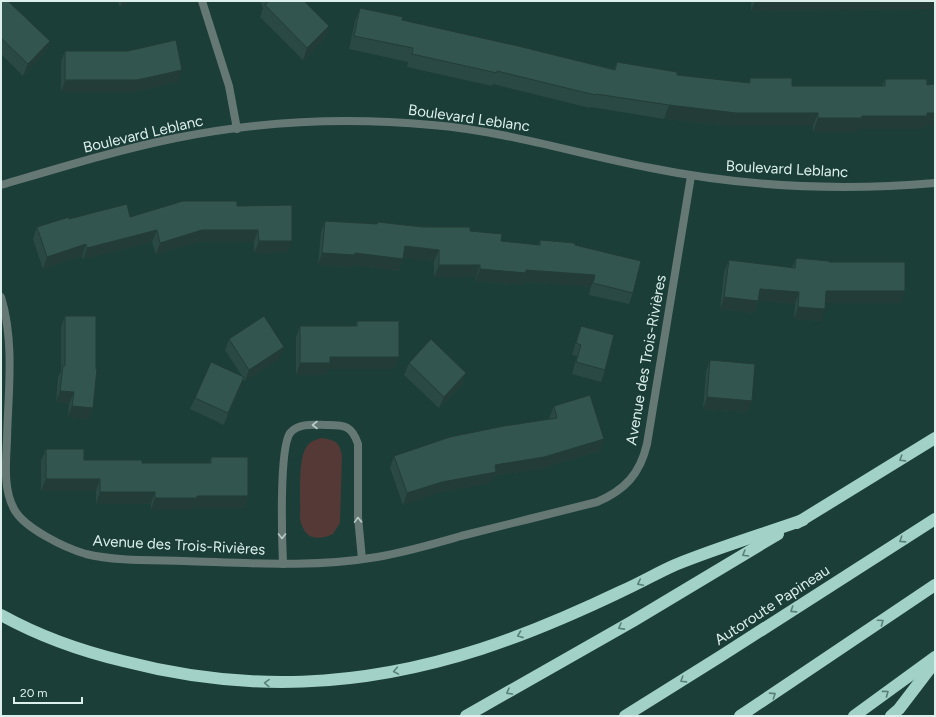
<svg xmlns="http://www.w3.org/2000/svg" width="936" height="717" viewBox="0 0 936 717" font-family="Figtree,sans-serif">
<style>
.green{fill:#543937}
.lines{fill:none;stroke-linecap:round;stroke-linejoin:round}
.street{stroke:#657874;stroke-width:8}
.highway{stroke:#a2d1c7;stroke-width:12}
.wall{fill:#2b4944}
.shaded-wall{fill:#233c37}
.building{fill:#32554f;stroke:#233c37}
.oneway{stroke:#b8cbc7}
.oneway2{stroke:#588078}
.labels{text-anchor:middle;stroke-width:3.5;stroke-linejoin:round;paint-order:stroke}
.street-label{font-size:15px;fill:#dcefeb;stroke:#1b3e38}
</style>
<rect width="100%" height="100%" fill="#1b3e38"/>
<path class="green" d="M 321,438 C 334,440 340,441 342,456 L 340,523 L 333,534 C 316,542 303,538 300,518 C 301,501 297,459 307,446 C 311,441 315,440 321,438 Z"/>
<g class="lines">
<g class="street">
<path d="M 202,1 L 229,86 L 237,129"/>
<path d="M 1,185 C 59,168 117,150 176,138 C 260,121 347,117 432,125 C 506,131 577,154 651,168 C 745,187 840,191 935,183"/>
<path d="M 1,297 C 15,343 8,393 7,440 C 6,462 3,489 14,509 C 24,528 65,548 86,554 C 114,561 154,560 184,561 C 249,563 313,568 377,557 C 406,552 433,544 461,536 C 506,525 552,513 597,502 C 625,490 640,474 647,444 L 691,176"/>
<path d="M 283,564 C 282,541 279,449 290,433 C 299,422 316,425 328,425 C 345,425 352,426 358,444 L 358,517 L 362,559"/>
</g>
<g class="highway">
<path d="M 797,523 L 935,438"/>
<path d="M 1,615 C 39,636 81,651 123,661 C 246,693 360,688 481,649 C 530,633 576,613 622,591 C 640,583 657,573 675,565 C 717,548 760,535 803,520"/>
<path d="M 466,716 L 633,621 L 778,534"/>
<path d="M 625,716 L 721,656 L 935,519"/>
<path d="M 740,716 L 935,585"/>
<path d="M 854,716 L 935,657"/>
<path d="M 891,716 L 899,709 L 935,662"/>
</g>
</g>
<g class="wall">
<path d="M 1,1 L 50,41 L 45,53 L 23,76 L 1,54 Z"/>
<path d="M 117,1 L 134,1 L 120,7 Z"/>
<path d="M 260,1 L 304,1 L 329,26 L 325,38 L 303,60 L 260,17 L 263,8 Z"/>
<path d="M 751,1 L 935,1 L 935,9 L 751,11 Z"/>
<path d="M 360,8 L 402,20 L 614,69 L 617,62 L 677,75 L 748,83 L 750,78 L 792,86 L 882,86 L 885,79 L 927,85 L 935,84 L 935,126 L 924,126 L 923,129 L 858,129 L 857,132 L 813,132 L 813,126 L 731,126 L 664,119 L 591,107 L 590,108 L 493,84 L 492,86 L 407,67 L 408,62 L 349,49 L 355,21 Z"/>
<path d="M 65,51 L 178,82 L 133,92 L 61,92 L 61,62 Z"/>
<path d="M 237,206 L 288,252 L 254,253 L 254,242 L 198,242 L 156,254 L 152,242 L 83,259 L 82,256 L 43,269 L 33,239 L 37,227 L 69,219 L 130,217 Z"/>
<path d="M 325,221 L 377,224 L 378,222 L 470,231 L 501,241 L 538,245 L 540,240 L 575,245 L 633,293 L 629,304 L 589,295 L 591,287 L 523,282 L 522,285 L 475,281 L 476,277 L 434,277 L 434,261 L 403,258 L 399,271 L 352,265 L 351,267 L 318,265 L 321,232 Z"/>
<path d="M 796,258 L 829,262 L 901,303 L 825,303 L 821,321 L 794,319 L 795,304 L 758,301 L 754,313 L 720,309 L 724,272 L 729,260 L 792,268 Z"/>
<path d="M 65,316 L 93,408 L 88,419 L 68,417 L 69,404 L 56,402 L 58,377 L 61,371 L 61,327 Z"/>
<path d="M 357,321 L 394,369 L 328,369 L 326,375 L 296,375 L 296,337 L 300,326 L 355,326 Z"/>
<path d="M 581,326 L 605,370 L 601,382 L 572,374 L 577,356 L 572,355 L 577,338 Z"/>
<path d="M 229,339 L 279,359 L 245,381 L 243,379 L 240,389 L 224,425 L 190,409 L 195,398 L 242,376 L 225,350 Z"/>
<path d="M 710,360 L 748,412 L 703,409 L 706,372 Z"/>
<path d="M 409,363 L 466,373 L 462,385 L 439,408 L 404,375 Z"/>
<path d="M 554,406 L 600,451 L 540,469 L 494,476 L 491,483 L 437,493 L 403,505 L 390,468 L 394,456 L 550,419 L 549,418 Z"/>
<path d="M 46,449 L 84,460 L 142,463 L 209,463 L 211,457 L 248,496 L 244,508 L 193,508 L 193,510 L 151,510 L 151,504 L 96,504 L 96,491 L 41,491 L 41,461 Z"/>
</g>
<g class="shaded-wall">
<path d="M 122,1 L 134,1 L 120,7 Z"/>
<path d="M 755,1 L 935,1 L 935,9 L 751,11 Z"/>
<path d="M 329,26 L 325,38 L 303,60 L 307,48 Z"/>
<path d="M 50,41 L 45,53 L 23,76 L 28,64 Z"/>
<path d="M 182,70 L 178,82 L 133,92 L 61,92 L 65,80 Z"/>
<path d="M 669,105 L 818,113 L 813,126 L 731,126 L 664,119 Z"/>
<path d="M 927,113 L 935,113 L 935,126 L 924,126 L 923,129 L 858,129 L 857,132 L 813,132 L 818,118 L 862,116 Z"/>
<path d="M 157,230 L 152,242 L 83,259 L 87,248 Z"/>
<path d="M 202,230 L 258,230 L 254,242 L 198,242 L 156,254 L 160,243 Z"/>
<path d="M 259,241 L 292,241 L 288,252 L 254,253 Z"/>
<path d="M 86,244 L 82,256 L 43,269 L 47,257 Z"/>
<path d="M 405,246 L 439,250 L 434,261 L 400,258 Z"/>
<path d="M 322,253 L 355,253 L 403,259 L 399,271 L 352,265 L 351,267 L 318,265 Z"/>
<path d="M 439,265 L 480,265 L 476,277 L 434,277 Z"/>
<path d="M 480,269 L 526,270 L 595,275 L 591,287 L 523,282 L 522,285 L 475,281 Z"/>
<path d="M 760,289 L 799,292 L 795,304 L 758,301 L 754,313 L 720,309 L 724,297 Z"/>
<path d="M 826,291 L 905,291 L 901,303 L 822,303 Z"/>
<path d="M 798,307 L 825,309 L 821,321 L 794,319 Z"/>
<path d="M 284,347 L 279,359 L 245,381 L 249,370 Z"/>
<path d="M 330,357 L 399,357 L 394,369 L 328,369 L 326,375 L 296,375 L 300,363 Z"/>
<path d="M 466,373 L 462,385 L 439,408 L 444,397 Z"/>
<path d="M 244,377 L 240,389 L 224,425 L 228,413 Z"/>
<path d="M 60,391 L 74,392 L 69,404 L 56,402 Z"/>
<path d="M 707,397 L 752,401 L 748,412 L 703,409 Z"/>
<path d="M 72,406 L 93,408 L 88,419 L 68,417 Z"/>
<path d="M 604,439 L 600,451 L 540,469 L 494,476 L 491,483 L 437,493 L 403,505 L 407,493 L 442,482 L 495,465 Z"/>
<path d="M 46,479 L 100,479 L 96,491 L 41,491 Z"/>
<path d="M 100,492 L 155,492 L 151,504 L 96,504 Z"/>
<path d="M 197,496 L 248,496 L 244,508 L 193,508 L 193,510 L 151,510 L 155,498 Z"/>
</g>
<g class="building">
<path d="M 1,1 L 8,1 L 50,41 L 28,64 L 1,38 Z"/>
<path d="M 269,1 L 304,1 L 329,26 L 307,48 L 265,5 Z"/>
<path d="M 360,8 L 403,17 L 402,20 L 518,46 L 615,70 L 617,62 L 677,72 L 677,75 L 750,83 L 750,78 L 792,78 L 792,86 L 885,86 L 885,79 L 927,79 L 927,85 L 935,84 L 935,113 L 927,113 L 927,116 L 862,116 L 862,118 L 818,118 L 818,113 L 736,113 L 669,105 L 596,94 L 595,95 L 497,71 L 497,73 L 412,54 L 413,48 L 354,36 Z"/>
<path d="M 176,40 L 182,70 L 137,80 L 65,80 L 65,51 L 128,51 Z"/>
<path d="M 183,201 L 237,201 L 237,206 L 292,205 L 292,241 L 259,241 L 258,230 L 202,230 L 160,243 L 157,230 L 87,248 L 86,244 L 47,257 L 37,227 L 69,217 L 69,219 L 127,204 L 130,217 Z"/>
<path d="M 325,221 L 377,224 L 378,222 L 422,227 L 470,227 L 470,231 L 502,234 L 501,241 L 540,245 L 540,240 L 575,243 L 575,245 L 641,261 L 633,293 L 593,283 L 595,275 L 526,270 L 526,273 L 480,269 L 480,265 L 439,265 L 439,250 L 405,246 L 403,259 L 355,253 L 355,255 L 322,253 Z"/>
<path d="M 796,258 L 829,261 L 829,262 L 905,262 L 905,291 L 826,291 L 825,309 L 798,307 L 799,292 L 760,289 L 758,301 L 724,297 L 729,260 L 795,268 Z"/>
<path d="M 65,316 L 96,316 L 96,369 L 97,369 L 93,408 L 72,406 L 74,392 L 60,391 L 63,365 L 65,366 Z"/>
<path d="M 264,316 L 284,347 L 249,370 L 229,339 Z"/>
<path d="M 357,321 L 399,321 L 399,357 L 330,357 L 330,363 L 300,363 L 300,326 L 357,326 Z"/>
<path d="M 581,326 L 614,335 L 605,370 L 576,362 L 581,345 L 576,343 Z"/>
<path d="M 431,339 L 466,373 L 444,397 L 409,363 Z"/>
<path d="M 710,360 L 755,364 L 752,401 L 707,397 Z"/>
<path d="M 211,362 L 244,377 L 228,413 L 195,398 Z"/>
<path d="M 590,395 L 604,439 L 544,457 L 495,465 L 496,472 L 442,482 L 407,493 L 394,456 L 450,437 L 504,426 L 557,418 L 554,406 Z"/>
<path d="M 46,449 L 84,449 L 84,460 L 142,460 L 142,463 L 211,463 L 211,457 L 248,457 L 248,496 L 197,496 L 197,498 L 155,498 L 155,492 L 100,492 L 100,479 L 46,479 Z"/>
</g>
<defs><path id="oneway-chevron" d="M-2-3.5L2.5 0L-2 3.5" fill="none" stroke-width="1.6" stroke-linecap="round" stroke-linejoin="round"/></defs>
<g class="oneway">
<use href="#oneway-chevron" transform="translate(315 425) rotate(180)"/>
<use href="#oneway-chevron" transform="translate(358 520) rotate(-92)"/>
<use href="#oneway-chevron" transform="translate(282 536) rotate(90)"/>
</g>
<g class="oneway2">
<use href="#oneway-chevron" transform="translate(902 459) rotate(148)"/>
<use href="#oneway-chevron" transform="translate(902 540) rotate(147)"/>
<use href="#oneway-chevron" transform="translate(745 554) rotate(149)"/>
<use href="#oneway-chevron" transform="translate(640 583) rotate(154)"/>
<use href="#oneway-chevron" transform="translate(793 610) rotate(147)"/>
<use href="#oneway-chevron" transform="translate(881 622) rotate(-35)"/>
<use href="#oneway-chevron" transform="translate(621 627) rotate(151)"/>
<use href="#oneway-chevron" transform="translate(520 635) rotate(159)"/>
<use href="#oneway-chevron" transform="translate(396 671) rotate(170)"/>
<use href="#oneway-chevron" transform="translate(683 680) rotate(148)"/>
<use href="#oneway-chevron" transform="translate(267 683) rotate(-179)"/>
<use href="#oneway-chevron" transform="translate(509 692) rotate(150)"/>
<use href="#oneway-chevron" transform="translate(886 693) rotate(-36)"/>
<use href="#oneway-chevron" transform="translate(773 695) rotate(-33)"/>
</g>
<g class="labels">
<g class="street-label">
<text transform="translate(469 118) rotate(8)" y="5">Boulevard Leblanc</text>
<text transform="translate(143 134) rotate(-13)" y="5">Boulevard Leblanc</text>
<text transform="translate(787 169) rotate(3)" y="5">Boulevard Leblanc</text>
<text transform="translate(646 360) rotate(-80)" y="5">Avenue des Trois-Rivières</text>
<text transform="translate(179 545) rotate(3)" y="5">Avenue des Trois-Rivières</text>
<text transform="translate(772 605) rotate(-33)" y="5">Autoroute Papineau</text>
</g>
</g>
<rect width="936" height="717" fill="none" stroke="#dcefeb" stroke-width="4"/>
<path d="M14 697v6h68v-6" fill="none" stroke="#dcefeb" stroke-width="2"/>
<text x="20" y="697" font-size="12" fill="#dcefeb" stroke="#1b3e38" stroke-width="3" paint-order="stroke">20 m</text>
</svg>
